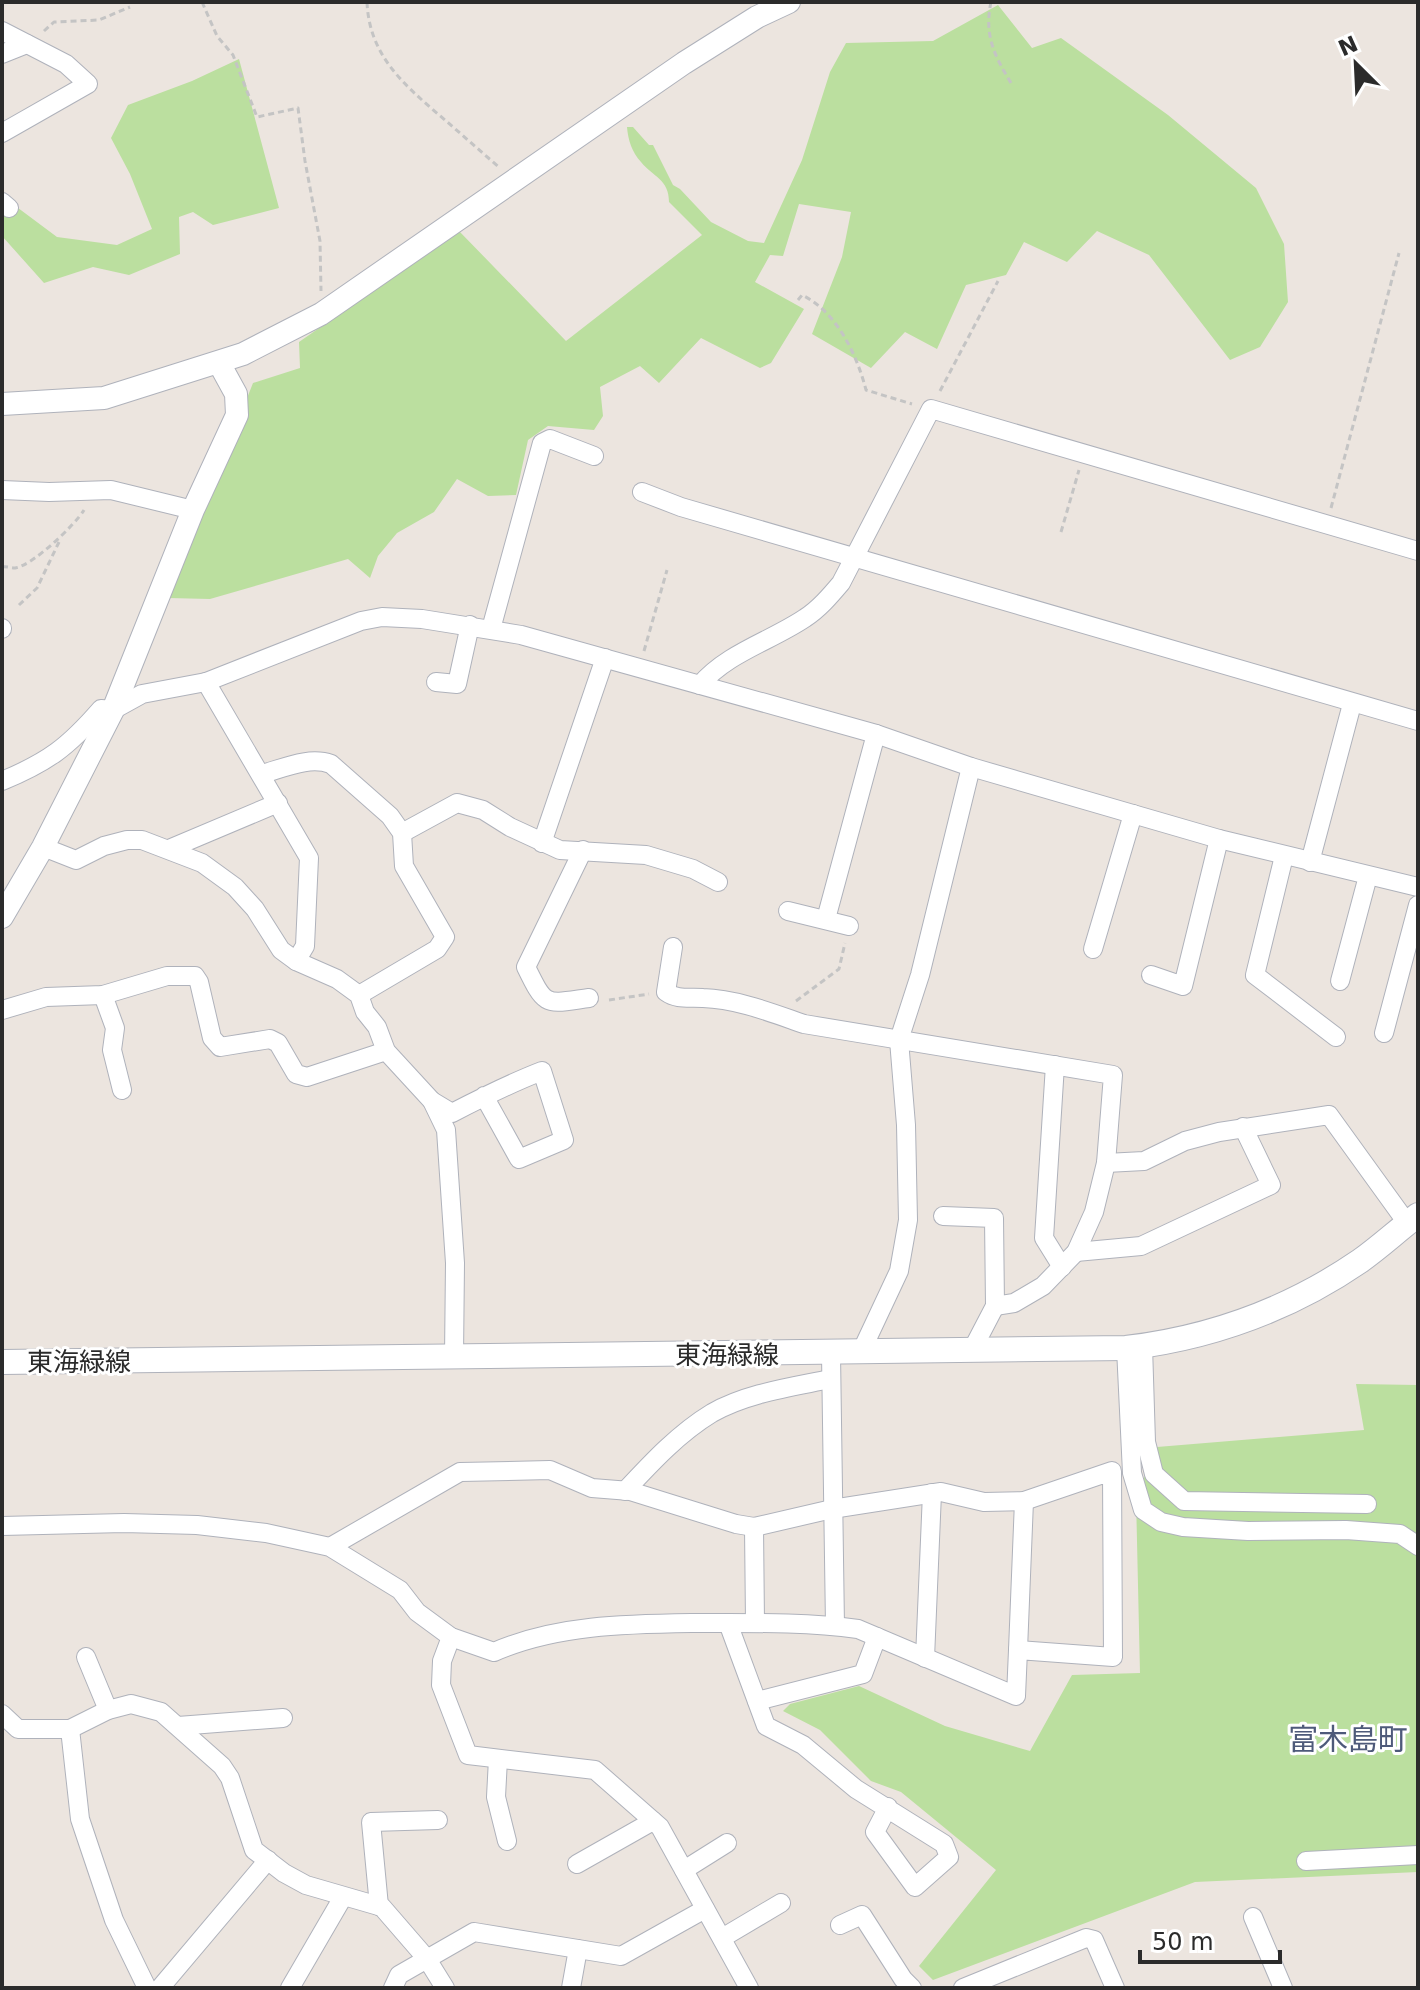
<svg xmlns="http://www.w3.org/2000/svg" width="1420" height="1990" viewBox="0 0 1420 1990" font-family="'DejaVu Sans','Noto Sans JP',sans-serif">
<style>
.green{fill:#bbdf9f}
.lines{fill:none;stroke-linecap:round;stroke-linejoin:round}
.minor-casing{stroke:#afb2bb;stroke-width:20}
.tertiary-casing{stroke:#afb2bb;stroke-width:24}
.secondary-casing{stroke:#afb2bb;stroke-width:26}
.path{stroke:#c4c4c4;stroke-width:3;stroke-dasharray:6 4;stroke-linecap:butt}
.minor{stroke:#fff;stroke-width:18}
.tertiary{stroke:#fff;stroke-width:22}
.secondary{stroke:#fff;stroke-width:24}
.labels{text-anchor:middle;stroke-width:6;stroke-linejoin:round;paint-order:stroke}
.street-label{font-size:26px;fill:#2b2b2b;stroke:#fff}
.quarter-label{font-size:30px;fill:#4e5a7a;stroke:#fff}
</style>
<rect width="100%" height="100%" fill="#ece5df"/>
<g class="green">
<path d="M 998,5 L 1032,48 L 1061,38 L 1168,115 L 1256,188 L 1284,244 L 1288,302 L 1260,347 L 1230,360 L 1149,255 L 1097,231 L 1067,262 L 1024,242 L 1006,275 L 966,285 L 937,349 L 905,332 L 871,368 L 812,334 L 842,257 L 851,212 L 799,204 L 783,256 L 770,255 L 755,282 L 804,309 L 771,363 L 760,368 L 701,338 L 659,383 L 640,366 L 600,387 L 603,416 L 594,430 L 548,426 L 528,440 L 516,495 L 488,496 L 457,479 L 434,512 L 397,533 L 378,556 L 370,578 L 348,559 L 210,599 L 168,598 L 253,383 L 300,368 L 299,342 L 459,231 L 566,341 L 702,235 L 669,202 C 669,179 653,177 641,162 C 632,152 628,140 627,127 L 633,127 L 649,145 L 653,145 L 673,185 L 680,189 L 711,222 L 748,241 L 764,243 L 802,160 L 830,72 L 846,43 L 933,41 Z"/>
<path d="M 239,59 L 279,208 L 213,225 L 193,212 L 179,217 L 180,254 L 129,275 L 93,267 L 44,283 L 2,236 L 2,196 L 57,237 L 117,245 L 152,229 L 130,174 L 111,138 L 128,105 L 192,81 Z"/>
<path d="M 1356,1384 L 1418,1385 L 1418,1872 L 1195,1882 L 933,1980 L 919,1966 L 996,1870 L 901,1792 L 871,1781 L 820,1730 L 783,1711 L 790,1704 L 859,1686 L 945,1726 L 1030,1751 L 1072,1675 L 1140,1673 L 1136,1497 L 1157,1447 L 1364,1430 Z"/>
</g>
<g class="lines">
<defs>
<g id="minor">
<path d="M 2,31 L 66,64 L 88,84 L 2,133"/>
<path d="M 2,54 L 27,44"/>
<path d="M 2,202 L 9,208"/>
<path d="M 2,490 L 49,492 L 111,490 L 193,510"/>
<path d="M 642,492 L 681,507 L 1418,721"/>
<path d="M 2,629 L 2,628"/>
<path d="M 491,629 L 542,443 L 550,439 L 594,456"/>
<path d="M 206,682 L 309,858 L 305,946 L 296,961"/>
<path d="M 436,682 L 457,684 L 470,625"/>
<path d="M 700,685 C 727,653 771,641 805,618 C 819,609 830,596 841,583 L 931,409 L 1418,551"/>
<path d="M 262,774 C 284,768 309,756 331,764 L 390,816 L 402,833 L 404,866 L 445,937 L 437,949 L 359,995"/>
<path d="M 2,781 C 48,762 68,747 101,709 L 113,710 L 142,694 L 206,682 L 361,621 L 382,617 L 422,619 L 521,635 L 876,734 L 971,767 L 1219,839 L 1418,887"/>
<path d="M 402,833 L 457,803 L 483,810 L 510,827 L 560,850 L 646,855 L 693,869 L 718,882"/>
<path d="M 542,843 L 605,658"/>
<path d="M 43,847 L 76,860 L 104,846 L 127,840 L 142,840 L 202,863 L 235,887 L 255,909 L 281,950 L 296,961 L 337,979 L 359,995 L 365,1012 L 377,1027 L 386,1051 L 432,1101 L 446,1130 L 455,1263 L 454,1357"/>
<path d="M 169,849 L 278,803"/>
<path d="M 583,850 L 526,967 C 546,1008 545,1004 589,998"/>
<path d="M 1284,856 L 1255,975 L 1336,1037"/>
<path d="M 1310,862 L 1352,704"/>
<path d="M 788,911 L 849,926"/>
<path d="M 826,919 L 876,734"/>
<path d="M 673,947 L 666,992 C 677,1000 689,997 703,998 C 737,999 772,1013 804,1024 L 1113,1075 L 1106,1163 L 1094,1212 L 1076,1252 L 1043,1286 L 1014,1303 L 995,1306"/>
<path d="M 1093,949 L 1133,814"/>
<path d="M 1151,975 L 1183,986 L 1219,839"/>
<path d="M 1340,981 L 1368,876"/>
<path d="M 103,995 L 115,1028 L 112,1050 L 122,1090"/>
<path d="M 2,1010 L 46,997 L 103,995 L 167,976 L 195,976 L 199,982 L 212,1038 L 220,1047 L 270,1039 L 278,1043 L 296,1074 L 307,1077 L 386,1051"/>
<path d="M 1384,1033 L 1418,905"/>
<path d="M 1055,1065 L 1044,1238 L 1062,1267"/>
<path d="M 432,1101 L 452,1113 C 481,1098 511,1083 542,1071 L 564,1140 L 519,1159 L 484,1096"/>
<path d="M 1106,1163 L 1144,1161 L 1185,1141 L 1219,1132 L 1329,1115 L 1407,1223"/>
<path d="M 943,1216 L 994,1218 L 995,1306 L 971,1352"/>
<path d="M 1076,1252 L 1141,1246 L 1271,1185 L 1243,1127"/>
<path d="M 1143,1346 L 1146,1442 L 1154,1474 L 1184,1501 L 1367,1504"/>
<path d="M 1126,1348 L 1132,1473 L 1143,1510 L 1161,1522 L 1183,1527 L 1248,1531 L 1346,1530 L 1400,1534 L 1418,1546"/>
<path d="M 861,1352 L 899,1271 L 908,1220 L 906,1125 L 899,1040 L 920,975 L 971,767"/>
<path d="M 831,1354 L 835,1626"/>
<path d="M 625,1491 C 652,1462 679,1433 712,1413 C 747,1393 792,1387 830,1379"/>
<path d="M 2,1526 L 124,1523 L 197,1525 L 266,1533 L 330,1547 L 400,1590 L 417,1612 L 451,1637 L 494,1652 C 558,1624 631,1624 699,1623 C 752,1623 806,1622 858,1629 L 1016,1696 L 1018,1650 L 1113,1657 L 1112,1471 L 1024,1501 L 984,1502 L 941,1492 L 832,1509 L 754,1527 L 736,1524 L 630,1491 L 592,1488 L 550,1470 L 460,1472 L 330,1547"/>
<path d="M 754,1527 L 755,1623"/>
<path d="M 728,1623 L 766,1726 L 803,1745 L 856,1789 L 944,1844 L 949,1857 L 915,1887 L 875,1832 L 888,1807"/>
<path d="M 451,1637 L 442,1661 L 441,1685 L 468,1755 L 595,1770 L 660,1827 L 749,1988"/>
<path d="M 1018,1650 L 1024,1501"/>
<path d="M 86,1657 L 108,1710"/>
<path d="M 925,1658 L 932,1493"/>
<path d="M 757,1701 L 863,1674 L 877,1637"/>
<path d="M 2,1714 L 18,1729 L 70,1729 L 108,1710 L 131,1704 L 161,1712 L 222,1766 L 230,1778 L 254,1850 L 284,1873 L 306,1885 L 382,1907 L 427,1959 L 445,1988"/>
<path d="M 178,1726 L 283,1718"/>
<path d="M 70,1729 L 80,1819 L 114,1920 L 147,1988"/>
<path d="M 498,1759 L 496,1797 L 507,1841"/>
<path d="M 1306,1861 L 1418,1855"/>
<path d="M 577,1864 L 653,1821"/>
<path d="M 684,1870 L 727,1843"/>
<path d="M 379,1906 L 371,1822 L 438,1820"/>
<path d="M 1253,1917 L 1283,1988"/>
<path d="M 840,1925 L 862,1915 L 903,1979 L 912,1988"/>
<path d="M 722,1938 L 781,1903"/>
<path d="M 160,1988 L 268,1860"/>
<path d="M 290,1988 L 343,1897"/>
<path d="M 393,1988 L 399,1975 L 474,1932 L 621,1956 L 705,1909"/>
<path d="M 571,1988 L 578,1949"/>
<path d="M 963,1988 L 1086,1938 L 1094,1940 L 1115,1988"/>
</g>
<g id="tertiary">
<path d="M 2,404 L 104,398 L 243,354 L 321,314 L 684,63 L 757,17 L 789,2"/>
<path d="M 2,917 L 43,847 L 113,710 L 193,510 L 237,415 L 236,394 L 219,363"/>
</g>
<path id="secondary" d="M 2,1362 L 1126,1348 C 1210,1338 1290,1309 1360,1261 C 1380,1247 1398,1230 1418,1215"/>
</defs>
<use href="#minor" class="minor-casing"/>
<use href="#tertiary" class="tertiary-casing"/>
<use href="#secondary" class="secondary-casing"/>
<g class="path">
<path d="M 202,2 L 217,36 L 233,55 L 257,117 L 298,108 L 305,161 L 320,241 L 321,291"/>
<path d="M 367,2 C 369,54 402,83 438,114 C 459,132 479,150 500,168"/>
<path d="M 991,2 C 984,35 994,55 1011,83"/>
<path d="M 44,31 L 54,22 L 99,20 L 130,7"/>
<path d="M 798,300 L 802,295 C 837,312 857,355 866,390 L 912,404"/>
<path d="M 940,391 L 998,281"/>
<path d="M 1331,508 L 1399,253"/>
<path d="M 1061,532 L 1079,470"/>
<path d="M 2,567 C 6,566 11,568 15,568 C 32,566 75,525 84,510"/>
<path d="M 19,605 L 37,588 L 59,542"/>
<path d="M 644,651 L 667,570"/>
<path d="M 609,1000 L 649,994"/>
<path d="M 796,1001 L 839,969 L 845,943"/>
</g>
<use href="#minor" class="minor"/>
<use href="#tertiary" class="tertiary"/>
<use href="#secondary" class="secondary"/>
</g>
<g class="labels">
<g class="street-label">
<text x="727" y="1364">東海緑線</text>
<text x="79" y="1371">東海緑線</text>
</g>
<g class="quarter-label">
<text x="1348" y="1750">富木島町</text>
</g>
</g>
<rect width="1420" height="1990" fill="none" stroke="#2b2b2b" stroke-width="8"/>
<g transform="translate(1356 64) rotate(336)" stroke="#ffffff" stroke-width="6" paint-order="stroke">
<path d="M0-6L14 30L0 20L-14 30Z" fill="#2b2b2b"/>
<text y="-12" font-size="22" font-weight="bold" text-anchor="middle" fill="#2b2b2b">N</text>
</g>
<path d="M1140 1950v12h140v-12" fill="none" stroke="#2b2b2b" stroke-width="4"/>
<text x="1152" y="1950" font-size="24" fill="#2b2b2b" stroke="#ffffff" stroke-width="6" paint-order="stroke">50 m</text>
</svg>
